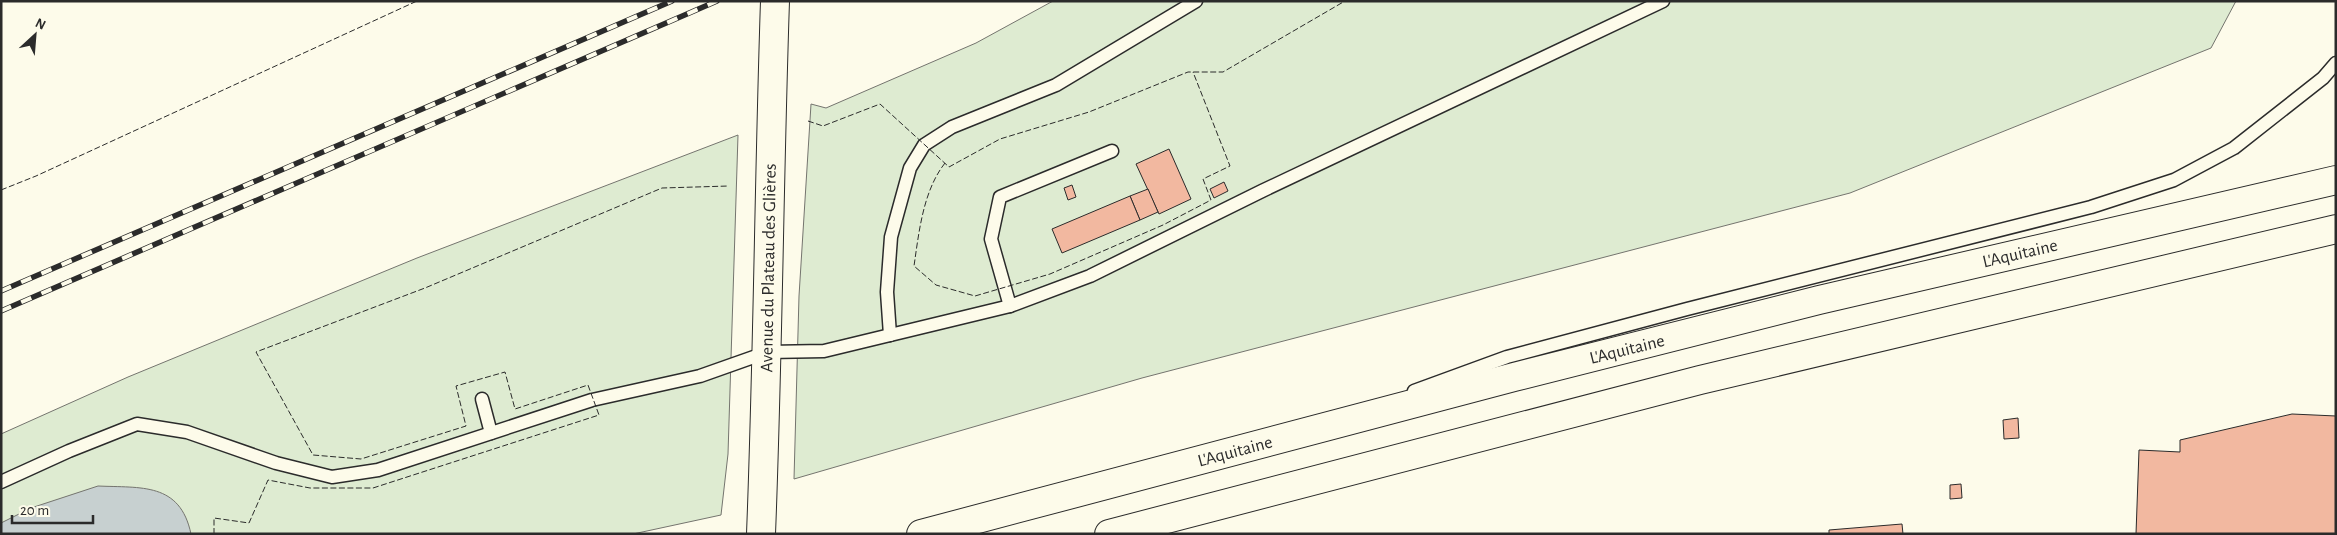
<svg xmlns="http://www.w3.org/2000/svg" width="2337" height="535" viewBox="0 0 2337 535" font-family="'Alegreya Sans',sans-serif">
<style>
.green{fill:#deebd1;stroke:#74746e}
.water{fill:#c7d0d0;stroke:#74746e}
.building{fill:#f2b8a0;stroke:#2b2b2b}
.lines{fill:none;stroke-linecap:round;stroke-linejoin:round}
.service-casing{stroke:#2b2b2b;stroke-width:15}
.primary-casing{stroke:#2b2b2b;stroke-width:30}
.motorway-casing{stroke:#2b2b2b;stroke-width:30}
.service{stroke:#fdfbea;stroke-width:12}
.primary{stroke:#fdfbea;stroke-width:28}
.motorway{stroke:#fdfbea;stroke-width:28}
.rail-casing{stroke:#2b2b2b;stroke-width:5.5}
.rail{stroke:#fdfbea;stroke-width:4;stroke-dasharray:11;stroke-linecap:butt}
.fence{stroke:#2b2b2b;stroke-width:1;stroke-dasharray:6 2.5;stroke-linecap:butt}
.labels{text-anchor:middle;stroke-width:4;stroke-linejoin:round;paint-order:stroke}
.street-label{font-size:18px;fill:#2b2b2b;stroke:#fdfbea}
</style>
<rect width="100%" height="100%" fill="#fdfbea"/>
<g class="green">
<path d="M 1053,1 L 2236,1 L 2211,48 L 1850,193 L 1142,378 L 794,479 L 799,296 L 811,104 L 826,108 L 976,43 Z"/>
<path d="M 738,135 L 728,454 L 721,515 L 633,534 L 1,534 L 1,434 L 128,377 L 417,258 Z"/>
</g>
<path class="water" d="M 98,486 C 141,488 180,482 191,534 L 1,534 L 1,523 L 31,508 Z"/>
<g class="building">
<path d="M 1169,149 L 1191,199 L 1159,214 L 1136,164 Z"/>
<path d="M 1224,182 L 1228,191 L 1214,198 L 1210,189 Z"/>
<path d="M 1072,185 L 1076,197 L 1068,200 L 1064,188 Z"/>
<path d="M 1148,189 L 1158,212 L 1140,220 L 1130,196 Z"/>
<path d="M 1130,196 L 1140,220 L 1062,253 L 1052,229 Z"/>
<path d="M 2292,414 L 2336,416 L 2336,534 L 2136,534 L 2139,450 L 2180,452 L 2180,440 Z"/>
<path d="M 2018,418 L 2019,438 L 2004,439 L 2003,420 Z"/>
<path d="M 1961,484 L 1962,498 L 1950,499 L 1950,485 Z"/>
<path d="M 1902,524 L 1903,534 L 1829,534 L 1829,530 Z"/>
</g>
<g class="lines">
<defs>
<g id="service">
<path d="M 1010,306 L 991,239 L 1000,197 L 1112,151"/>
<path d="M 890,335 L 887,292 L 891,237 L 910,168 L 924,145 L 952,127 L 1056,85 L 1196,1"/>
<path d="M 1414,391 L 1507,357 L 1687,309 L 2091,207 L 2174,180 L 2234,148 L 2323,78 L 2336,63"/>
<path d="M 482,399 L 491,433"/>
<path d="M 1,482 L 69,451 L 137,424 L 187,432 L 276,463 L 332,477 L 378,470 L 592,400 L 700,376 L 768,352 L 824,351 L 1010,306 L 1090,276 L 1262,191 L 1663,1"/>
</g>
<path id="primary" d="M 761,534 C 768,356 769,179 775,1"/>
<g id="motorway">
<path d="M 921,534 L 1514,377 L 1819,300 L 2336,180"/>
<path d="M 1109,534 L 1700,380 L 2336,229"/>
</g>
</defs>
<use href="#service" class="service-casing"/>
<use href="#primary" class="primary-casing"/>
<use href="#motorway" class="motorway-casing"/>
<use href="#service" class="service"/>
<use href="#primary" class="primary"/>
<use href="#motorway" class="motorway"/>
<defs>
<g id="rail">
<path d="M 1,291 L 672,1"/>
<path d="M 1,311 L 717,1"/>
</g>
</defs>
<use href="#rail" class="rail-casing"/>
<use href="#rail" class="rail"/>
<g class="fence">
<path d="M 808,121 L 823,126 L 880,104 L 949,167 L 1000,139 L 1089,112 L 1188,72 L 1223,72 L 1345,1"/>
<path d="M 945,163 C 923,191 919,232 914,266 L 936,285 L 975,296 L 1050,274 L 1163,225 L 1211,200 L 1203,179 L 1230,166 L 1193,72"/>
<path d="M 1,190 L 36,176 L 417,1"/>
<path d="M 214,534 L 214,518 L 249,523 L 268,480 L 310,488 L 373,488 L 599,415 L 588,385 L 515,409 L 505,372 L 456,386 L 466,426 L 361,459 L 313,455 L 256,352 L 425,288 L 662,188 L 729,186"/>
</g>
</g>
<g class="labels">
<g class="street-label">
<text transform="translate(2020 253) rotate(-13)" y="6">L'Aquitaine</text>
<text transform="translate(768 268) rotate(-89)" y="6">Avenue du Plateau des Glières</text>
<text transform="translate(1627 349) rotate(-14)" y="6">L'Aquitaine</text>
<text transform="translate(1235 451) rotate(-15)" y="6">L'Aquitaine</text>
</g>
</g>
<rect width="2337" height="535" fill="none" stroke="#2b2b2b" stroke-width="5"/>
<g transform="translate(35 35) rotate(26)" stroke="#fdfbea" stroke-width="4" paint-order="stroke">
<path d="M0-4L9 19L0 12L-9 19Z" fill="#2b2b2b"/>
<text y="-8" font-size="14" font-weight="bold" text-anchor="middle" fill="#2b2b2b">N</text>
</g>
<path d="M12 515v8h81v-8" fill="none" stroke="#2b2b2b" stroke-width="2.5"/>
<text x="20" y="515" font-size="15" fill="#2b2b2b" stroke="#fdfbea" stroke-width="4" paint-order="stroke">20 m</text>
</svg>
